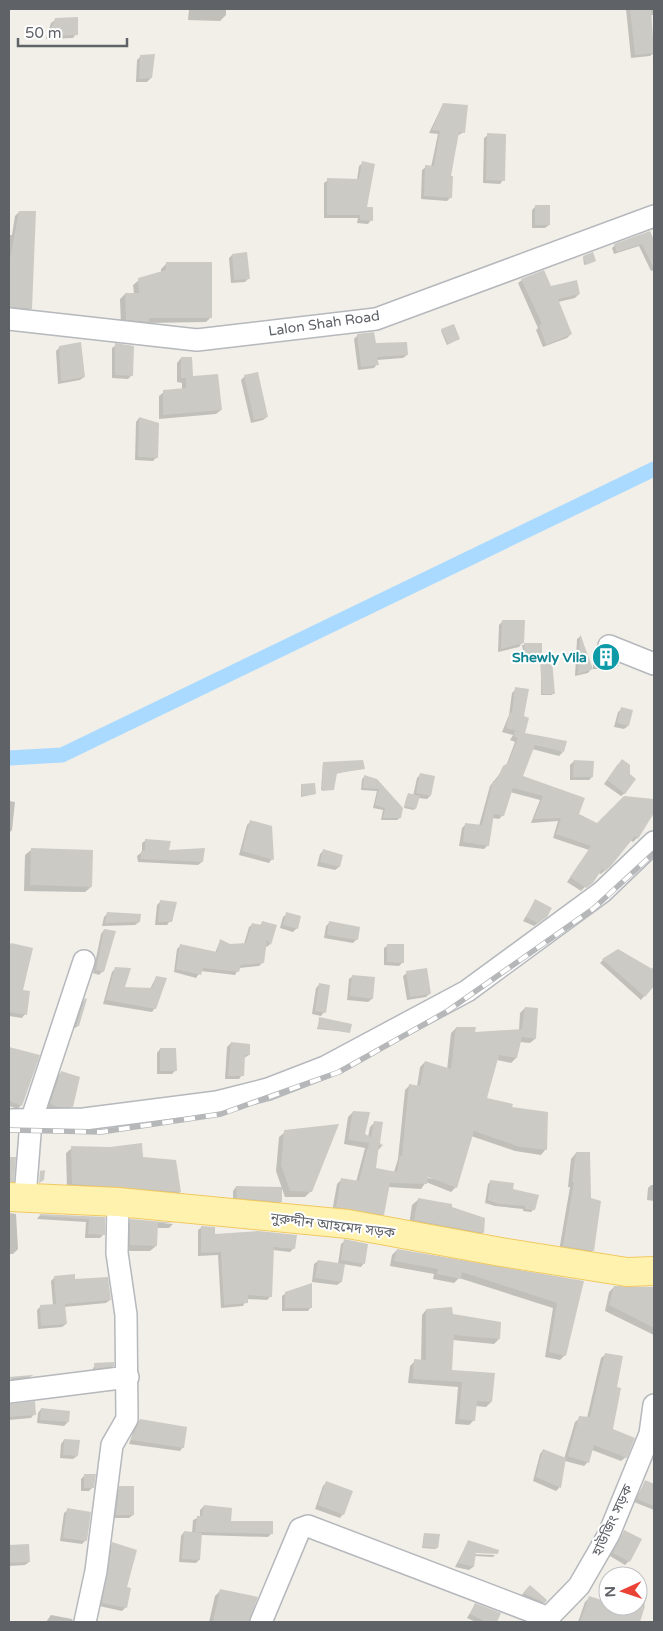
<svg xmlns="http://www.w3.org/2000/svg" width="663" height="1631" viewBox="0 0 663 1631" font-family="'Varela Round','Noto Sans Bengali',sans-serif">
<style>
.shadow{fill:#0003;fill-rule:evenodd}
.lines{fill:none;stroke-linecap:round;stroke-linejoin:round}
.canal{stroke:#aadaff;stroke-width:15}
.building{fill:#cccac5}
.minor-casing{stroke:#b5b8bc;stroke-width:24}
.major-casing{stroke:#f2c960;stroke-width:30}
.minor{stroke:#fff;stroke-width:21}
.major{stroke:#fff2af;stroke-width:28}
.rail-casing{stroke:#b6b7b8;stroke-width:5.5}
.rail{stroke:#fff;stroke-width:4;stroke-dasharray:11;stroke-linecap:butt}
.labels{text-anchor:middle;stroke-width:4;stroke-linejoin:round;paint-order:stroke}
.street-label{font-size:14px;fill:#5f6368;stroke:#fff}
.culture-label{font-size:14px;font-weight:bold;fill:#0d838f;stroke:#fff;text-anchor:end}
</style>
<rect width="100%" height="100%" fill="#f1efe8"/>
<g class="shadow">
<path d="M 189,9 L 226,9 L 226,15 L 220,21 L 188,20 Z"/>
<path d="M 626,9 L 654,9 L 654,15 L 650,15 L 654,53 L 650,56 L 631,58 Z"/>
<path d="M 55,20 L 76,34 L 73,38 L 46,39 L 51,23 Z"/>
<path d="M 141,56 L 151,78 L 147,82 L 136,82 L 137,60 Z"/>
<path d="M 443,104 L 464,132 L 457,136 L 449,177 L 451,197 L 447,201 L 421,199 L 422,170 L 426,167 L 431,167 L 438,134 L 429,133 Z"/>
<path d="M 488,135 L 503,180 L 500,184 L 483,183 L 484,138 Z"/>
<path d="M 363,163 L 366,208 L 371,220 L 368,224 L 357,223 L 358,218 L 324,218 L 324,183 L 328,180 L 357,180 L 359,166 Z"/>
<path d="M 536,206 L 549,225 L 545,228 L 532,228 L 532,210 Z"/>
<path d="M 19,212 L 31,308 L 26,313 L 9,312 L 9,235 L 12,235 L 15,216 Z"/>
<path d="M 649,232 L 654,243 L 654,270 L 651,271 L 639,246 L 614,254 L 612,248 L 615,245 Z"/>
<path d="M 232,255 L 249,278 L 245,282 L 231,283 L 229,258 Z"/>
<path d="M 583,257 L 594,261 L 584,265 Z"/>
<path d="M 167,263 L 211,317 L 206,322 L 147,323 L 143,327 L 121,324 L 120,299 L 125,294 L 134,294 L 133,285 L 139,280 L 161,273 L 161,269 Z"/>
<path d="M 522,280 L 579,294 L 575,298 L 558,302 L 571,334 L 567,338 L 543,347 L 536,330 L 538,328 L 518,283 Z"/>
<path d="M 442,330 L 459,339 L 447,345 L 441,331 Z"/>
<path d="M 358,335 L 375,345 L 407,355 L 403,358 L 377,360 L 377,364 L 374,368 L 358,370 L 354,339 Z"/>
<path d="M 116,345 L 132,375 L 128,379 L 112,378 L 112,348 Z"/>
<path d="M 60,347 L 84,377 L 80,380 L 58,384 L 56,351 Z"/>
<path d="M 181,358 L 192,378 L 221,410 L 216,414 L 159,419 L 159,396 L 164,392 L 182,389 L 182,383 L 177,382 L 177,363 Z"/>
<path d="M 245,376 L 267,417 L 263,420 L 251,423 L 241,380 Z"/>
<path d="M 139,418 L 157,457 L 153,461 L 135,460 L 136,422 Z"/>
<path d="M 502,622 L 522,643 L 519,647 L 498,652 L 499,625 Z"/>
<path d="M 581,636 L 591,669 L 588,673 L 575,676 L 577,639 Z"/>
<path d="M 541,644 L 540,656 L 524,656 L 522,645 Z"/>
<path d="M 598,654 L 603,658 L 619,665 L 614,669 L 593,669 L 593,659 Z"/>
<path d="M 541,662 L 553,693 L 552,695 L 541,695 Z"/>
<path d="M 516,689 L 523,717 L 524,734 L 563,752 L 559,756 L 532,749 L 521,777 L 577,815 L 597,824 L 624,797 L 654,800 L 654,810 L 637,838 L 633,842 L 630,840 L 610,866 L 601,874 L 598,873 L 581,891 L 567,882 L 589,850 L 553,838 L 558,821 L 531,823 L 540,800 L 510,792 L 503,815 L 499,819 L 492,818 L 488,845 L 484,849 L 459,846 L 462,828 L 466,824 L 479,826 L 490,786 L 506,766 L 515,742 L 510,740 L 513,735 L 502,732 L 509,715 L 512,693 Z"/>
<path d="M 622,709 L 628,726 L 624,729 L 614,727 L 618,712 Z"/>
<path d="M 574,761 L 592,777 L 589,780 L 570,780 L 570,765 Z"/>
<path d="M 323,763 L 363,768 L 335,774 L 333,788 L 321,790 Z"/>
<path d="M 618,764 L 625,793 L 621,796 L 604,784 Z"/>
<path d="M 420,775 L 430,796 L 427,799 L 418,798 L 414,810 L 404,808 L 407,796 L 413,796 L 417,778 Z"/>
<path d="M 365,776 L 376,780 L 400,818 L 397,820 L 381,820 L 383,810 L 373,808 L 377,791 L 361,790 L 362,779 Z"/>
<path d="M 301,785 L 315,794 L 301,797 Z"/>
<path d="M 9,801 L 15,802 L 12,830 L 9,833 Z"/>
<path d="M 251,821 L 272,859 L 269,863 L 239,855 L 247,825 Z"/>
<path d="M 146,840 L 168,851 L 202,862 L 198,865 L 138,862 L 137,856 L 142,852 L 142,843 Z"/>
<path d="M 31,850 L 91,887 L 85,892 L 24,891 L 25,855 Z"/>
<path d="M 323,851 L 342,856 L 339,867 L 335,870 L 317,866 L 320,854 Z"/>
<path d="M 161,901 L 170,921 L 167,925 L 155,925 L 157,905 Z"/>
<path d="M 535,901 L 542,920 L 534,926 L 523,921 Z"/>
<path d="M 108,913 L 139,922 L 135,925 L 102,926 L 104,917 Z"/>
<path d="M 287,914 L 297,928 L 293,932 L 280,928 L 283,917 Z"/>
<path d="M 263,922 L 270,944 L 267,947 L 265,944 L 263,962 L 259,966 L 239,968 L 235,975 L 201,971 L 196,978 L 174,972 L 177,949 L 180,946 L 215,953 L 220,941 L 230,945 L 244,944 L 249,927 L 253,924 L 260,925 Z"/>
<path d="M 329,923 L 357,939 L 353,943 L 324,938 L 326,926 Z"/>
<path d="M 104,930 L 103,971 L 99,975 L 93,973 L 101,934 Z"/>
<path d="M 11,944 L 25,1014 L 22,1018 L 9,1016 L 9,947 Z"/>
<path d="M 388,945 L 403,962 L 399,966 L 384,965 L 384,948 Z"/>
<path d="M 603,960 L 651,970 L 654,966 L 654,984 L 641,1000 L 600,963 Z"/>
<path d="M 116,968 L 124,988 L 150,989 L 156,977 L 155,1008 L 152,1012 L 103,1004 L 112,972 Z"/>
<path d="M 407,973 L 430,993 L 426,997 L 407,1000 L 403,976 Z"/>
<path d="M 353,976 L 372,999 L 368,1002 L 347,1000 L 349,979 Z"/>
<path d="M 320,984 L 324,1012 L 321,1016 L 312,1014 L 316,988 Z"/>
<path d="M 85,999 L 78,1026 L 73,1029 L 82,1003 Z"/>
<path d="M 525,1008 L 535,1039 L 530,1043 L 520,1042 L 516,1058 L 511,1063 L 497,1060 L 486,1098 L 511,1108 L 547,1113 L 545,1150 L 541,1155 L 515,1151 L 471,1136 L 456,1187 L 451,1192 L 426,1182 L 421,1189 L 388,1187 L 383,1214 L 378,1219 L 332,1212 L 337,1184 L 342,1179 L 356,1182 L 365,1148 L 344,1144 L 348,1117 L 353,1112 L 364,1134 L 368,1137 L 370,1127 L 375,1122 L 378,1143 L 382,1146 L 378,1150 L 374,1169 L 394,1172 L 398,1159 L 405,1090 L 409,1086 L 417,1087 L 420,1067 L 425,1062 L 447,1070 L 451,1033 L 456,1028 L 474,1033 L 519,1031 L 520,1013 ZM 416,1172 L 434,1179 L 416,1176 Z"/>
<path d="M 320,1018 L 349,1032 L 317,1029 Z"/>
<path d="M 231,1043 L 249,1055 L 244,1058 L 242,1075 L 239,1079 L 225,1079 L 227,1047 Z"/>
<path d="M 10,1048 L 21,1105 L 18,1109 L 9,1106 Z"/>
<path d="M 160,1049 L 175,1071 L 172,1074 L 157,1074 L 157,1053 Z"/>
<path d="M 61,1073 L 72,1106 L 69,1110 L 54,1110 L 47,1108 L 57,1076 Z"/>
<path d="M 285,1132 L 311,1191 L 305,1197 L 285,1197 L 276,1171 L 279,1137 Z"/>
<path d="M 72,1148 L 110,1148 L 142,1159 L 174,1161 L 180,1192 L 175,1197 L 67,1189 L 66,1153 Z"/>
<path d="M 576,1153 L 593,1250 L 588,1256 L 559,1251 L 570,1187 L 568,1187 L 571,1159 Z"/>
<path d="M 491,1181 L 512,1190 L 534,1209 L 531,1212 L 523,1211 L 523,1209 L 495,1206 L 485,1203 L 488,1184 Z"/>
<path d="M 651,1185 L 654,1185 L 654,1201 L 647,1200 L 648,1188 Z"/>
<path d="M 236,1187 L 281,1202 L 278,1205 L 233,1201 L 233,1191 Z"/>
<path d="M 419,1199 L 450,1208 L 483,1232 L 476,1239 L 409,1226 L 412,1205 Z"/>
<path d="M 9,1213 L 16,1214 L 18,1249 L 13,1254 L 9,1254 Z"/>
<path d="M 40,1215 L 104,1218 L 104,1234 L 100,1238 L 85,1238 L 86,1222 L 37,1219 Z"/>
<path d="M 131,1220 L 173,1224 L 169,1228 L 156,1228 L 156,1246 L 150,1251 L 125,1251 L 125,1226 Z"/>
<path d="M 202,1227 L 213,1236 L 294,1248 L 290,1252 L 273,1250 L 270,1297 L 267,1300 L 247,1299 L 243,1306 L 221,1308 L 218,1255 L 198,1256 L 198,1230 Z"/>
<path d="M 345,1241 L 364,1263 L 361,1267 L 343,1264 L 341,1282 L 337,1285 L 312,1282 L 314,1264 L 318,1261 L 338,1264 L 341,1244 Z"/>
<path d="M 397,1250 L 582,1282 L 565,1355 L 560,1360 L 545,1357 L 553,1308 L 459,1278 L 454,1283 L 433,1279 L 434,1274 L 390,1266 L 392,1255 Z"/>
<path d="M 55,1277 L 74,1281 L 110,1300 L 106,1303 L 64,1307 L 66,1324 L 62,1327 L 38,1329 L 37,1310 L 40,1307 L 53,1306 L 51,1281 Z"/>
<path d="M 614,1287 L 654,1288 L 654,1335 L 605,1311 L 609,1292 Z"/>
<path d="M 286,1293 L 311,1307 L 308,1311 L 282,1311 L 282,1296 Z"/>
<path d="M 426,1310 L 451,1315 L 499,1339 L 494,1344 L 453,1340 L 451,1371 L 493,1374 L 491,1402 L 486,1407 L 475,1406 L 474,1420 L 469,1425 L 455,1424 L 458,1387 L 408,1383 L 410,1366 L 415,1361 L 421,1361 L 422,1315 Z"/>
<path d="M 606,1354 L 615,1388 L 611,1430 L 626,1457 L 621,1461 L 592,1450 L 588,1462 L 584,1466 L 565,1461 L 559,1488 L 556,1491 L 533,1481 L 540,1454 L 543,1450 L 564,1459 L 575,1422 L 580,1418 L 587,1418 L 601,1358 Z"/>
<path d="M 95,1365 L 113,1366 L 109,1369 L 91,1372 Z"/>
<path d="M 31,1376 L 28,1380 L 9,1382 L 12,1378 Z"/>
<path d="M 34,1403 L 34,1414 L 31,1418 L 9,1420 L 9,1405 Z"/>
<path d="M 41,1409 L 68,1422 L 64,1426 L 37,1423 L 38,1413 Z"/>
<path d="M 140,1420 L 183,1447 L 180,1451 L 129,1444 L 136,1424 Z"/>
<path d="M 64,1440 L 77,1456 L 73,1459 L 60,1458 L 61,1444 Z"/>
<path d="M 85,1475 L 93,1487 L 89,1491 L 81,1491 L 81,1479 Z"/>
<path d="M 327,1482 L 343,1514 L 340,1518 L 315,1509 L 323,1486 Z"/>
<path d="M 645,1482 L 654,1486 L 654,1510 L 634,1502 Z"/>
<path d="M 120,1488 L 133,1515 L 129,1518 L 113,1518 L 116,1491 Z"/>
<path d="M 204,1506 L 229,1523 L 272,1533 L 268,1537 L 201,1535 L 199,1560 L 196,1563 L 179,1562 L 181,1536 L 184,1532 L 192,1533 L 193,1520 L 200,1517 L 200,1510 Z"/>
<path d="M 68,1510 L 86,1540 L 82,1544 L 60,1541 L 64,1513 Z"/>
<path d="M 624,1532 L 629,1561 L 625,1565 L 610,1556 Z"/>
<path d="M 424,1534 L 437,1548 L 435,1549 L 422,1548 Z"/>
<path d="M 468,1542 L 470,1554 L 495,1555 L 493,1557 L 474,1556 L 473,1567 L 469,1570 L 455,1567 Z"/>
<path d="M 113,1544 L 125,1588 L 125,1608 L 122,1611 L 99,1606 L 109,1547 Z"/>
<path d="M 28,1545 L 29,1562 L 25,1565 L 9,1566 L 9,1546 Z"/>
<path d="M 530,1586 L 546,1600 L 540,1606 L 520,1597 Z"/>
<path d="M 221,1590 L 248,1617 L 249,1622 L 209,1622 L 215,1596 Z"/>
<path d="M 638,1593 L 647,1596 L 639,1622 L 578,1622 L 585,1602 L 590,1597 L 608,1604 L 608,1606 L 638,1606 Z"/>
<path d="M 475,1605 L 500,1614 L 496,1622 L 476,1622 L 467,1618 Z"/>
<rect x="9" y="1609" width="1" height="13"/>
<path d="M 51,1615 L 72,1619 L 73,1622 L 46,1622 Z"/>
</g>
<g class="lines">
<path class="canal" d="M 9,758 L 62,755 L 654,469"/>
</g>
<g class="building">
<path d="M 630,9 L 651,9 L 654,53 L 635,55 Z"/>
<path d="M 78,17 L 78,35 L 49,36 L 55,18 Z"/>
<path d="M 155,54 L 152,78 L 139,79 L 140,55 Z"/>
<path d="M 443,103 L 468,105 L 465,133 L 459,132 L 451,176 L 453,176 L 452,198 L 424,196 L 425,165 L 434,166 L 440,131 L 432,130 Z"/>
<path d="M 487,133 L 506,134 L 505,181 L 486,180 Z"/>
<path d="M 362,161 L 375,164 L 367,207 L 373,207 L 373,221 L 360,220 L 360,215 L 327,215 L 327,178 L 359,179 Z"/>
<rect x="535" y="205" width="15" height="20"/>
<path d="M 19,211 L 36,211 L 32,309 L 9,307 L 9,265 Z"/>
<path d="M 650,231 L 654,240 L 654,269 L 642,244 L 617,252 L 614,244 Z"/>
<path d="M 247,252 L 250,279 L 234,280 L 232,254 Z"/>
<path d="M 593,252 L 596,261 L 586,265 L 583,256 Z"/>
<path d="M 166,262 L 212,262 L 212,318 L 149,318 L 149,322 L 126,320 L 125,293 L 139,293 L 138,278 L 166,270 Z"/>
<path d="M 544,270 L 551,286 L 577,280 L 580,294 L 558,299 L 572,334 L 546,345 L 539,325 L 542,324 L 521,279 Z"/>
<path d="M 454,324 L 460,339 L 448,344 L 441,329 Z"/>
<path d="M 374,332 L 376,343 L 407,342 L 408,355 L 377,357 L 379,365 L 361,367 L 357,334 Z"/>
<path d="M 81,342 L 85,377 L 61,381 L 59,346 Z"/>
<path d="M 115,343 L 134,346 L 133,376 L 115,375 Z"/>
<path d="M 181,357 L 192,357 L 193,376 L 218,374 L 222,410 L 163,415 L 163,390 L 186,388 L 186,378 L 181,378 Z"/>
<path d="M 258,372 L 268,417 L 254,420 L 244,375 Z"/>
<path d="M 139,417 L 159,423 L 158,458 L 138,457 Z"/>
<path d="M 502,620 L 525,620 L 524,643 L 501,649 Z"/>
<path d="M 580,634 L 593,669 L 578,674 Z"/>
<path d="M 524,643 L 542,643 L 542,655 L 525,656 Z"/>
<path d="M 598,652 L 604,657 L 621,664 L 598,664 Z"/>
<path d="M 540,660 L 552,660 L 555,694 L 542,694 Z"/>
<path d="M 515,687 L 529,689 L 524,716 L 529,718 L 525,733 L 567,741 L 564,752 L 535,745 L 523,776 L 585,798 L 579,814 L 597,823 L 624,796 L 654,799 L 654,813 L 638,839 L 635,836 L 611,866 L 605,871 L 602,869 L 593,883 L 586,888 L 570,877 L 591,846 L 556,834 L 561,818 L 534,819 L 543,796 L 513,788 L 504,816 L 494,814 L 489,846 L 463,842 L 465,823 L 482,825 L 493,781 L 496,781 L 503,766 L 508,763 L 518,738 L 513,736 L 515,731 L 520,732 L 506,728 L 510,712 L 512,713 Z"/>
<path d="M 621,707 L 633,710 L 629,726 L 617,723 Z"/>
<path d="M 622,759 L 630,765 L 630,774 L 636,779 L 625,794 L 607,780 Z"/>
<path d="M 363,760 L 365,769 L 337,773 L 334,790 L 322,791 L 323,762 Z"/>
<path d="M 574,760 L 594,761 L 593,777 L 573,777 Z"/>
<path d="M 420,773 L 435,776 L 431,796 L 416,793 Z"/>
<path d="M 364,775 L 377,779 L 403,808 L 401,818 L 383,818 L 385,808 L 375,805 L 379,789 L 363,788 Z"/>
<path d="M 315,783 L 316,794 L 302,796 L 301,784 Z"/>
<path d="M 408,793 L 420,796 L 416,809 L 404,806 Z"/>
<path d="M 250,820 L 272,826 L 274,860 L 242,851 Z"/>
<path d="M 145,839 L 171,841 L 169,850 L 205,848 L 203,862 L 141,859 L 141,851 L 145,851 Z"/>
<path d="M 31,848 L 93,850 L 92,887 L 30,885 Z"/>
<path d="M 323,849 L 343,855 L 340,867 L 320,862 Z"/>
<path d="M 535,899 L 552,908 L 547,917 L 538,923 L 526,917 Z"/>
<path d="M 160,900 L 177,902 L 172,922 L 158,922 Z"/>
<path d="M 107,912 L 141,914 L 140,922 L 105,923 Z"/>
<path d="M 286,912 L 301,916 L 298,929 L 283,925 Z"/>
<path d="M 262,921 L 277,925 L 271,945 L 267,940 L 264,963 L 241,965 L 239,972 L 203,968 L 201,975 L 176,969 L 180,944 L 217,952 L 220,939 L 230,944 L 246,943 L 252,923 L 261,925 Z"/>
<path d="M 329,921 L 360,927 L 358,940 L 327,935 Z"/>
<path d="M 104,929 L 116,931 L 104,972 L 96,970 Z"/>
<path d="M 11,943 L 33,948 L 23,990 L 30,991 L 27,1015 L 9,1012 L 9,952 Z"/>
<path d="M 387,944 L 404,944 L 404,963 L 387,962 Z"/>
<path d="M 618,949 L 654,970 L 654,986 L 645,997 L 602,959 Z"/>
<path d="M 115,967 L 131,968 L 125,987 L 152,988 L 156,976 L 167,978 L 156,1009 L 106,1000 Z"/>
<path d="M 427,968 L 431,994 L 410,997 L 406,971 Z"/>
<path d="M 352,975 L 375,977 L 373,999 L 350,996 Z"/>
<path d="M 319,983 L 330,985 L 326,1013 L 315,1011 Z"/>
<path d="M 85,998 L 87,999 L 79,1026 L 76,1026 Z"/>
<path d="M 525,1007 L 538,1008 L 536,1039 L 522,1037 L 517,1058 L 499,1055 L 487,1098 L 513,1104 L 512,1107 L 548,1112 L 547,1150 L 520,1147 L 474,1131 L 457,1188 L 428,1177 L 427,1184 L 390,1183 L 384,1215 L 336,1207 L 341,1178 L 359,1181 L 369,1143 L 348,1140 L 353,1111 L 370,1112 L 365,1134 L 371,1137 L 374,1121 L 383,1122 L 380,1143 L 384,1146 L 379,1145 L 376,1168 L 397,1172 L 400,1156 L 402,1156 L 409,1084 L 420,1086 L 425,1061 L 451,1069 L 456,1027 L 476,1027 L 475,1032 L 522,1029 Z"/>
<path d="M 319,1017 L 352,1024 L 350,1033 L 318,1028 Z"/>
<path d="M 231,1042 L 250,1044 L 250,1055 L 245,1055 L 244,1076 L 228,1076 Z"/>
<path d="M 9,1047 L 40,1055 L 22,1106 L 9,1101 Z"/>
<path d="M 160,1048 L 176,1048 L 177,1071 L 160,1071 Z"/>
<path d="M 61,1071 L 80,1077 L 73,1107 L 58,1107 L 50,1104 Z"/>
<path d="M 339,1124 L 312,1192 L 290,1191 L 281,1165 L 284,1130 Z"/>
<path d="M 142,1143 L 143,1157 L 176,1160 L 181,1192 L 72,1184 L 71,1146 L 110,1147 Z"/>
<path d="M 576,1152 L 590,1152 L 591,1198 L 601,1201 L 594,1251 L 563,1246 L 574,1182 L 572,1182 Z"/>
<path d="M 9,1157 L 16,1157 L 14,1182 L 9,1182 Z"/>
<path d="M 45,1170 L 44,1180 L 39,1183 L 40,1171 Z"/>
<path d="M 490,1180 L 514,1183 L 513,1189 L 539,1195 L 535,1210 L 525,1209 L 525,1206 L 499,1204 L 488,1200 Z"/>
<path d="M 236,1186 L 282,1187 L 282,1202 L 237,1198 Z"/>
<path d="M 418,1198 L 452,1204 L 452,1207 L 485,1218 L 484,1233 L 414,1220 Z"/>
<path d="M 40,1214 L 105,1217 L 105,1235 L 88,1234 L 89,1219 L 40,1216 Z"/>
<path d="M 130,1219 L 176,1223 L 158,1223 L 157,1246 L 130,1245 Z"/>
<path d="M 201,1226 L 215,1227 L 215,1234 L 258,1231 L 297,1235 L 295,1249 L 274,1247 L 272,1297 L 248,1295 L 248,1303 L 224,1305 L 221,1252 L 201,1253 Z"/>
<path d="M 344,1239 L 368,1244 L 365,1264 L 341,1260 Z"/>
<path d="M 397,1249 L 584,1281 L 566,1356 L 549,1352 L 557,1303 L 462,1272 L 461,1279 L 437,1274 L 438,1269 L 394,1261 Z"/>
<path d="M 318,1260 L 345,1264 L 342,1282 L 315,1278 Z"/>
<path d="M 75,1274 L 75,1279 L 108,1277 L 111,1300 L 65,1304 L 67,1324 L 41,1326 L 40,1305 L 56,1304 L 54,1276 Z"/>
<path d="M 312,1283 L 312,1308 L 285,1308 L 285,1292 Z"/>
<path d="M 614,1286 L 654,1287 L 654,1328 L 609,1305 Z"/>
<path d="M 452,1307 L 453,1314 L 501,1322 L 500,1339 L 454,1335 L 452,1370 L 495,1373 L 492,1402 L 477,1401 L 475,1421 L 459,1419 L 462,1382 L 413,1379 L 414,1359 L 426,1360 L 426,1309 Z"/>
<path d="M 605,1353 L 623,1356 L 617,1387 L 621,1388 L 613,1429 L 635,1438 L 627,1458 L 594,1445 L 589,1463 L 568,1456 L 579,1416 L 590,1417 Z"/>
<path d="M 114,1362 L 114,1366 L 95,1369 L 94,1363 Z"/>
<path d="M 32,1375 L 33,1376 L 9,1379 L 9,1377 Z"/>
<path d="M 35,1401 L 36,1415 L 9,1417 L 9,1404 Z"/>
<path d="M 41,1408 L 70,1411 L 69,1422 L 40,1420 Z"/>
<path d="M 140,1419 L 187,1427 L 184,1448 L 131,1440 Z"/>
<path d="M 64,1439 L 80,1440 L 78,1456 L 63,1455 Z"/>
<path d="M 543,1449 L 566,1458 L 561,1488 L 536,1477 Z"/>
<path d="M 84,1474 L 96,1474 L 94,1488 L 84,1488 Z"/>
<path d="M 645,1480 L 654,1484 L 654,1506 L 637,1499 Z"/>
<path d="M 326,1481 L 353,1491 L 344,1515 L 318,1505 Z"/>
<path d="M 119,1486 L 134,1486 L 134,1515 L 116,1515 Z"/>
<path d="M 204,1505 L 232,1508 L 231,1521 L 273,1521 L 273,1534 L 195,1532 L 197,1516 L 202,1516 Z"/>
<path d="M 67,1508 L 91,1512 L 87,1541 L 63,1538 Z"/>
<path d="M 624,1530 L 642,1539 L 630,1562 L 613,1553 Z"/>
<path d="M 184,1531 L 202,1533 L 200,1560 L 182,1559 Z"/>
<path d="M 424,1533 L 440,1534 L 438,1548 L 423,1547 Z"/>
<path d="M 468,1540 L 499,1550 L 498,1554 L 476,1553 L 474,1567 L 458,1563 Z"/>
<path d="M 112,1542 L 137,1550 L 127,1587 L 131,1588 L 127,1608 L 102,1603 Z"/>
<path d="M 29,1544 L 30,1562 L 9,1563 L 9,1545 Z"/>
<path d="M 530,1585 L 547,1600 L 545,1603 L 523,1593 Z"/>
<path d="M 220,1589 L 258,1597 L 249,1622 L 213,1622 Z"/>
<path d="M 589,1596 L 608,1602 L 608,1606 L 645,1606 L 640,1622 L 580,1622 Z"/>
<path d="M 475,1603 L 501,1613 L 497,1622 L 486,1622 L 470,1614 Z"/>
</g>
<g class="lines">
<defs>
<g id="minor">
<path d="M 9,319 L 197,340 L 376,319 L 654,216"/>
<path d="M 609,646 L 654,664"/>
<path d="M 9,1120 L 84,1119 L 217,1102 L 268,1089 L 325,1067 L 467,991 L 602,892 L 654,842"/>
<path d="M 25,1197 L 31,1121 L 84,961"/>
<path d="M 9,1392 L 128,1377"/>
<path d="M 85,1622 L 96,1571 L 112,1445 L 127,1419 L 126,1315 L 117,1253 L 118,1202"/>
<path d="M 261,1622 L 300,1529 L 308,1526 L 549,1618"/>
<path d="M 544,1622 L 579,1586 L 609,1534 L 650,1434 L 654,1405"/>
</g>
<path id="major" d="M 9,1197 L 118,1202 L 348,1224 L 501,1252 L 627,1272 L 654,1271"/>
</defs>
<use href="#minor" class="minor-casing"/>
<use href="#major" class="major-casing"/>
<use href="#minor" class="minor"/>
<use href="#major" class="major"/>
<defs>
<path id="rail" d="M 9,1130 L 101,1132 L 221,1114 L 339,1072 L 446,1012 L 593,909 L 654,853"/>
</defs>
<use href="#rail" class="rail-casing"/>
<use href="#rail" class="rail"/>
</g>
<defs>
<symbol id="building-disc" viewBox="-11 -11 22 22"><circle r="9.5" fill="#0f9aa8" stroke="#fff"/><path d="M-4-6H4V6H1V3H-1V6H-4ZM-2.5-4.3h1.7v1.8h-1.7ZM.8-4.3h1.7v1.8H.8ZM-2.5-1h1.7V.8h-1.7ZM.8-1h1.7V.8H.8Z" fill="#fff"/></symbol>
</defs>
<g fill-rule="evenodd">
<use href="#building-disc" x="590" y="641" width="32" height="32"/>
</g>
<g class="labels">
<g class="street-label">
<text transform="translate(324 323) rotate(-8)" y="5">Lalon Shah Road</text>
<text transform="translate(333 1225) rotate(7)" y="5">নুরুদ্দীন আহমেদ সড়ক</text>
<text transform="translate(612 1520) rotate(-65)" y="5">হাউজিং সড়ক</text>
</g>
<g class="culture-label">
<text x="587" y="662">Shewly Vila</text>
</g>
</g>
<rect width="663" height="1631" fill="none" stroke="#5f6368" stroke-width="20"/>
<g transform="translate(623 1591) rotate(267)"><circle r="24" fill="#ffffff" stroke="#bfc1c3"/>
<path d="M0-4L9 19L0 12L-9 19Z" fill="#ea4335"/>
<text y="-8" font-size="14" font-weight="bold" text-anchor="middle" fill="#5f6368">N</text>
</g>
<path d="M18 38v8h109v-8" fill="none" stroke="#5f6368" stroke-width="2.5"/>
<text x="25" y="38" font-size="15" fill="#5f6368" stroke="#ffffff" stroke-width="4" paint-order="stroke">50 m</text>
</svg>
